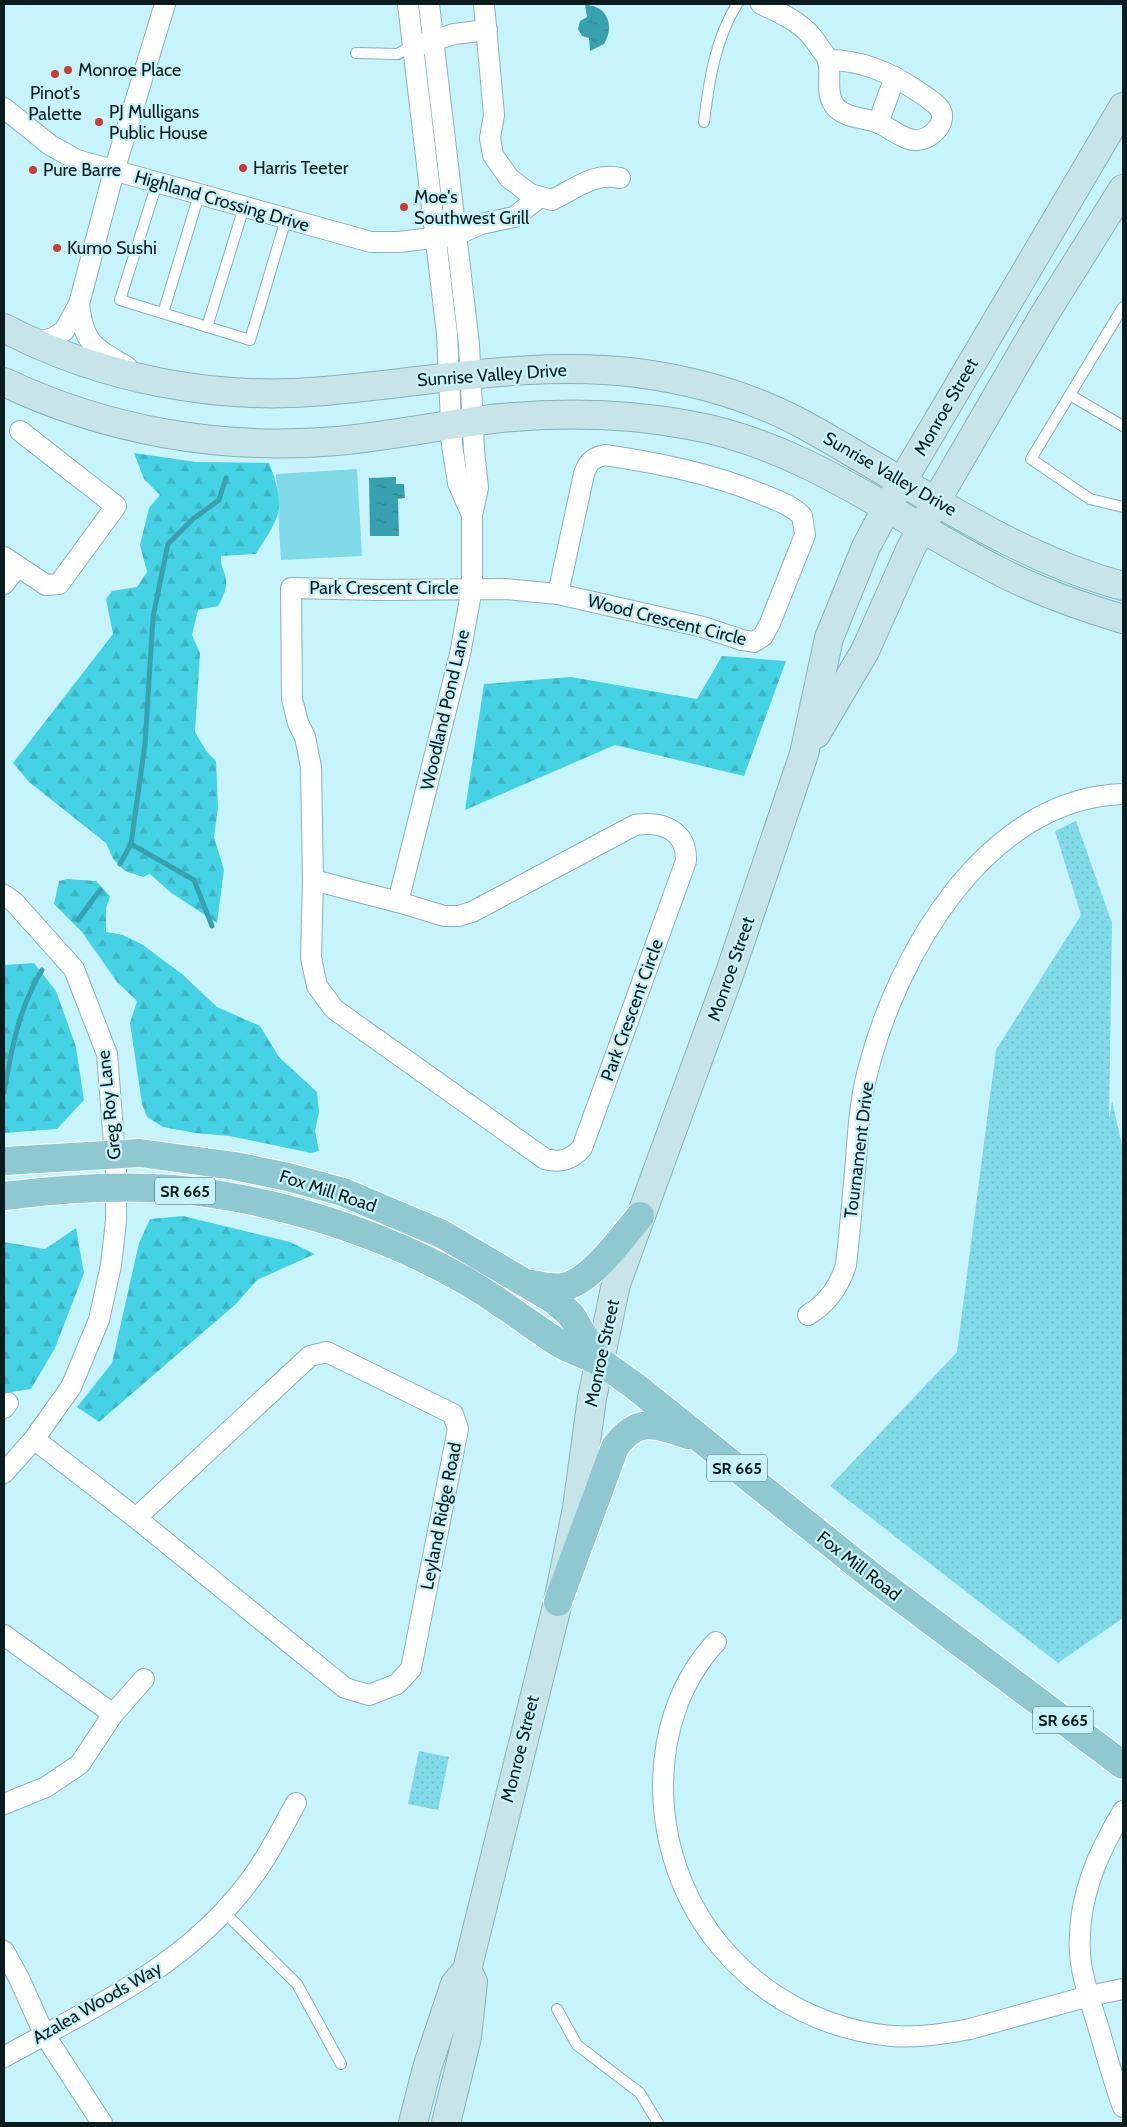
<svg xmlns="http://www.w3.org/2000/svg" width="1127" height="2127" viewBox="0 0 1127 2127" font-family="Cabin,sans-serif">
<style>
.green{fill:#80dae7}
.forest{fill:url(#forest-firs)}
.park{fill:url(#park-dots)}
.water{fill:url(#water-ripples)}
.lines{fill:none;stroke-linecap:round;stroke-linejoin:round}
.stream{stroke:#38a1af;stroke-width:5}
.lane-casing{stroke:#87b3b9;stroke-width:12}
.street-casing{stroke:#87b3b9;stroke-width:22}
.secondary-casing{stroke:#87b3b9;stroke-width:30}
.primary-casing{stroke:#fff;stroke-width:30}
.lane{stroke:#fff;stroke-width:10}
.street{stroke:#fff;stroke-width:20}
.secondary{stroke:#c7e4e8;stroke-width:28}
.primary{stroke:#8fc8d0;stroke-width:28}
.poi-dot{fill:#ca3c35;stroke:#c7f4fb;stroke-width:2}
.labels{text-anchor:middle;stroke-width:4.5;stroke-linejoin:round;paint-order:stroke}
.shield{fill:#c7f4fb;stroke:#435d61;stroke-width:1}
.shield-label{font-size:16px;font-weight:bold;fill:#0b1c1f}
.poi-label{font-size:18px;fill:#0b1c1f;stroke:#c7f4fb;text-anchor:start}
.street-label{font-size:18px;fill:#0b1c1f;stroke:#c7f4fb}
</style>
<defs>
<pattern id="forest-firs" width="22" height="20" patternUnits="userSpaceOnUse" patternTransform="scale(1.25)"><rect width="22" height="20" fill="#45d2e4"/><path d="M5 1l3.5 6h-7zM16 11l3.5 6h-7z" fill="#3bb4c3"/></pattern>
<pattern id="park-dots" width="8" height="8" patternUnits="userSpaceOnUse" patternTransform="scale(1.25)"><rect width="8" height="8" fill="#80dae7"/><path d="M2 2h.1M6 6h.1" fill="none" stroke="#6dbac6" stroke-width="1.8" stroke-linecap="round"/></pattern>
<pattern id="water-ripples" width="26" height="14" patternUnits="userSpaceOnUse" patternTransform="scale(1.25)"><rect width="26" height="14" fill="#38a1af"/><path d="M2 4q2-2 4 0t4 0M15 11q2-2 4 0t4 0" fill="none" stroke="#2d828e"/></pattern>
</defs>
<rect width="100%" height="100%" fill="#c7f4fb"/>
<path class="green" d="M 357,469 L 362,556 L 281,560 L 276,474 Z"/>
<g class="forest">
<path d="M 134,453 L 196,462 L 269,463 C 275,478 281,496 278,513 C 276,524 262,544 256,554 L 221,556 C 220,568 226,572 226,581 C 227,589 222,599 218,606 L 198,610 L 192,635 L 200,653 L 195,732 L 207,752 L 216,761 L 218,808 L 214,837 L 224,870 L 217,923 L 170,892 L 150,874 L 143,877 L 125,871 L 113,859 L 106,843 L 29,782 L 13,763 L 113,634 L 106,599 L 112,591 L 137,587 L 147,572 L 140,545 L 149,508 L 160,495 L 144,479 Z"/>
<path d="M 722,656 L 786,661 L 744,776 L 615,745 L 465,810 L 484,684 L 571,677 L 697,699 Z"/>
<path d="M 67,879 L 96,881 L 110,896 L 106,909 L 106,932 L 123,935 L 143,945 L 182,974 L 217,1007 L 260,1026 L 279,1057 L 317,1092 L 319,1112 L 315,1131 L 319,1151 L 311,1153 L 230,1136 L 195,1133 L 163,1127 L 147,1117 L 142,1104 L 130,1023 L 137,1001 L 117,982 L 82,932 L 54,904 L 59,881 Z"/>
<path d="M 34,963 L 56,991 L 76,1047 L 84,1100 L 57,1129 L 4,1133 L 4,965 Z"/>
<path d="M 183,1216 L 290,1242 L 315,1254 L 257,1280 L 236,1304 L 99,1422 L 77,1407 L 112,1363 L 139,1243 L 150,1219 Z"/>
<path d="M 76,1228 L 84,1273 L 55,1348 L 31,1389 L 4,1393 L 4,1242 L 45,1249 Z"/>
</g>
<g class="park">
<path d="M 1076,821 L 1112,923 L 1109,1119 L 1112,1101 L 1123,1149 L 1123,1618 L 1058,1663 L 830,1486 L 957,1352 L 996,1050 L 1081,915 L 1055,831 Z"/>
<path d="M 419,1751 L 449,1757 L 438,1810 L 408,1804 Z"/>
</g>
<g class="water">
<path d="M 585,5 C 608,5 615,27 604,44 L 590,51 L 589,38 L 582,36 L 578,29 L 580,21 L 587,17 Z"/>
<path d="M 396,477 L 396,484 L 404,484 L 405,498 L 398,499 L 399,536 L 370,536 L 369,478 Z"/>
</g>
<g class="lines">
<g class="stream">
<path d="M 120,864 L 131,844"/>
<path d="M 78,920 L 100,890"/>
<path d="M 212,926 L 194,880 L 131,844 L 145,744 L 153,617 L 168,544 L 193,519 L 219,500 L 226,478"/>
<path d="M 4,1093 C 11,1051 19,1007 42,970"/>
</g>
<defs>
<g id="lane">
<path d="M 356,53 L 398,54 L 413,45"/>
<path d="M 704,122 C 709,81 715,40 737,4"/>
<path d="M 157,183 L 120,300 L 250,340 L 286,219"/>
<path d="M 1123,307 L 1031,459 L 1090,499 L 1123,507"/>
<path d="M 163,313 L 199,195"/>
<path d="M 207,327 L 244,207"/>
<path d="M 1070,395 L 1123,426"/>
<path d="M 223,1911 L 297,1984 L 341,2064"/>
<path d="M 557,2009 L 577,2045 L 640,2093 L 658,2123"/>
</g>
<g id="street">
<path d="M 408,4 L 447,334 L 452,445 L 458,483 L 472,515"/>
<path d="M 484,4 L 494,115 L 490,138 L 493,155 L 509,178 L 530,194 L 552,200 C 575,189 594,172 620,178"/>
<path d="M 761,4 C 785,15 806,24 820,48 C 823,52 827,56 828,61 C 832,75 825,92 834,105 C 844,119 865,117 879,123 C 889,128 899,136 909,139 C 927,145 949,124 940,109 C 935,102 923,95 916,90 C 888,72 862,60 828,60"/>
<path d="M 423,44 L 454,34 L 487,30"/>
<path d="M 4,108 L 50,145 L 77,160 L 371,242 L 399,242 L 456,235 L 481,224 L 514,217 L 540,197"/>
<path d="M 878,123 L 895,77"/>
<path d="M 79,304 C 84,345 94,347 127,367"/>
<path d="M 35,343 L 53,338 L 64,331 L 79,304 L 114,171 L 165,4"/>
<path d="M 605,455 C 658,463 709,473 759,493 C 775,500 790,504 802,516 L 805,535 L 770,623 L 763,636 L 754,642 L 742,640 L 703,627 L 558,594 L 584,474 C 588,462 592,458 605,455 Z"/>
<path d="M 4,557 L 46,585 L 59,584 L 116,506 L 20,431"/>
<path d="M 4,584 L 17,567"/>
<path d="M 313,880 L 398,902 L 444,916 L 458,916 L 472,912 L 635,825 C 662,821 687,830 686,861 L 582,1148 C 571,1160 561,1163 545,1159 L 334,1009 L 317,986 L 311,958 L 313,880 L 311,767 L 305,737 L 298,723 L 292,699 L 291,588 L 379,590 L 505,589 L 558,594"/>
<path d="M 4,895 L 14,902 L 74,969 L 107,1054 L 116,1169 L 116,1221 L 111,1265 L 99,1320 L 71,1387 L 34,1439 L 4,1473"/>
<path d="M 398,902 L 460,654 L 472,588 L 472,515 L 478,488 L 474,450 L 469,344 L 429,4"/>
<path d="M 808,1315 C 828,1303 839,1287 846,1265 C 850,1230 853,1195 856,1160 C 858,1131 860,1102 867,1074 C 896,956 986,798 1123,794"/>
<path d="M 4,1408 L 8,1403"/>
<path d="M 34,1439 L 136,1518 L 345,1688 L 369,1695 L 397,1684 L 411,1669 L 458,1429 L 453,1414 L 327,1352 L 310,1356 L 136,1518"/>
<path d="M 4,1635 L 113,1714 L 80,1764 L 46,1787 L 4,1804"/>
<path d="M 716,1642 C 679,1682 663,1734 663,1787 C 664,1918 762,2024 892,2036 C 918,2038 945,2034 970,2029 L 1089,1996 L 1123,1989"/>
<path d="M 113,1714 L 144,1679"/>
<path d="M 1123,1811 C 1097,1854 1077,1900 1080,1952 C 1081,1976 1091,2003 1098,2026 C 1106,2053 1113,2080 1123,2107"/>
<path d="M 4,1951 L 19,1978 L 44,2034 L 102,2123"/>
<path d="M 4,2057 C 88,2010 178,1970 240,1893 C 263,1866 279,1834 296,1803"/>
</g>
<g id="secondary">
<path d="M 4,328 C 101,379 216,401 325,391 C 430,382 532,360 638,373 C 681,379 724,389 764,406 C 797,419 827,438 858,456 C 943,505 1028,561 1123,586"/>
<path d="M 4,382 C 107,431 223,451 337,441 C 392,436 446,424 501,418 C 563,412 627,413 689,425 C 804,445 895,518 997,570 C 1037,591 1079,606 1123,619"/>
<path d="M 816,734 L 865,651 L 911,548 L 936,501 L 1044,315 L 1123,189"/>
<path d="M 413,2123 L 427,2068 L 455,1984 L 467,1970 L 558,1602 L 577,1508 L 592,1398 L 616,1284 L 729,975 L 804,754 L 829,638 L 866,547 L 887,507 L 1123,107"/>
<path d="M 446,2123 L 467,2037 L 473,1982 L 467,1970"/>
</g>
<g id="primary">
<path d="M 4,1161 L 140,1153 L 235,1166 L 288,1177 L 343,1192 L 442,1234 L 554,1300 L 571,1315 L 599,1362"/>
<path d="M 4,1196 C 59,1189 117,1185 173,1189 C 272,1198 381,1232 466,1281 C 499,1300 529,1324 560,1344 C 572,1351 586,1355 598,1361 C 611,1368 623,1378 636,1387 L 874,1578 L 1123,1765"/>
<path d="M 532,1284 C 542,1286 552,1289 563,1287 C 590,1283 622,1237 640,1216"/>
<path d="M 558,1602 L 615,1447 C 638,1416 655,1424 688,1435"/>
</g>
</defs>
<use href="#lane" class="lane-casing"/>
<use href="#street" class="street-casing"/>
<use href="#secondary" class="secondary-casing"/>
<use href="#primary" class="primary-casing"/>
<use href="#lane" class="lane"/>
<use href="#street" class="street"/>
<use href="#secondary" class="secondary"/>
<use href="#primary" class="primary"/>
</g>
<g class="poi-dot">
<circle cx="68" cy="70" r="5"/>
<circle cx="55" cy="74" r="5"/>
<circle cx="99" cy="122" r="5"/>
<circle cx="243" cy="168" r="5"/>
<circle cx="33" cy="170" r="5"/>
<circle cx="404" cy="207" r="5"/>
<circle cx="57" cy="248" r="5"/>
</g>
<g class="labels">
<g class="shield">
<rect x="155" y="1177.5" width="60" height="27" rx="4"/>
<rect x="707" y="1454.5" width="60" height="27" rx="4"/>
<rect x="1033" y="1706.5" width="60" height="27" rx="4"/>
</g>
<g class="shield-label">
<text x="185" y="1197">SR 665</text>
<text x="737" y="1474">SR 665</text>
<text x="1063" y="1726">SR 665</text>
</g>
<g class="poi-label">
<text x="78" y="76">Monroe Place</text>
<text x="55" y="99" text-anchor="middle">Pinot's<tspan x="55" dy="21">Palette</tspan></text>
<text x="109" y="118">PJ Mulligans<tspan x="109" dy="21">Public House</tspan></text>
<text x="253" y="174">Harris Teeter</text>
<text x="43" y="176">Pure Barre</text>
<text x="414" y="203">Moe's<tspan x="414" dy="21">Southwest Grill</tspan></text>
<text x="67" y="254">Kumo Sushi</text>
</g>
<g class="street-label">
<text transform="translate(222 201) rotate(16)" y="6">Highland Crossing Drive</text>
<text transform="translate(492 375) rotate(-4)" y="6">Sunrise Valley Drive</text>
<text transform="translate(946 407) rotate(-60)" y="6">Monroe Street</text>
<text transform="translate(890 474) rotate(30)" y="6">Sunrise Valley Drive</text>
<text x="384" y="594">Park Crescent Circle</text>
<text transform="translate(667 620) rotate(14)" y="6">Wood Crescent Circle</text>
<text transform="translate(445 710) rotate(-77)" y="6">Woodland Pond Lane</text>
<text transform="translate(731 969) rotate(-71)" y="6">Monroe Street</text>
<text transform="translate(632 1010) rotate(-70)" y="6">Park Crescent Circle</text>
<text transform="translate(109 1105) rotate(-96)" y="6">Greg Roy Lane</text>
<text transform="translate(859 1150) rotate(-83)" y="6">Tournament Drive</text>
<text transform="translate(328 1191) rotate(18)" y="6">Fox Mill Road</text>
<text transform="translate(602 1353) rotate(-78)" y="6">Monroe Street</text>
<text transform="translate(441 1516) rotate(-79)" y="6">Leyland Ridge Road</text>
<text transform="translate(859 1566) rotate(38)" y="6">Fox Mill Road</text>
<text transform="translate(520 1749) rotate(-76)" y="6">Monroe Street</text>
<text transform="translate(97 2003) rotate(-30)" y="6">Azalea Woods Way</text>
</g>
</g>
<rect width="1127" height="2127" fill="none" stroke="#0b1c1f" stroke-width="10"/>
</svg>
